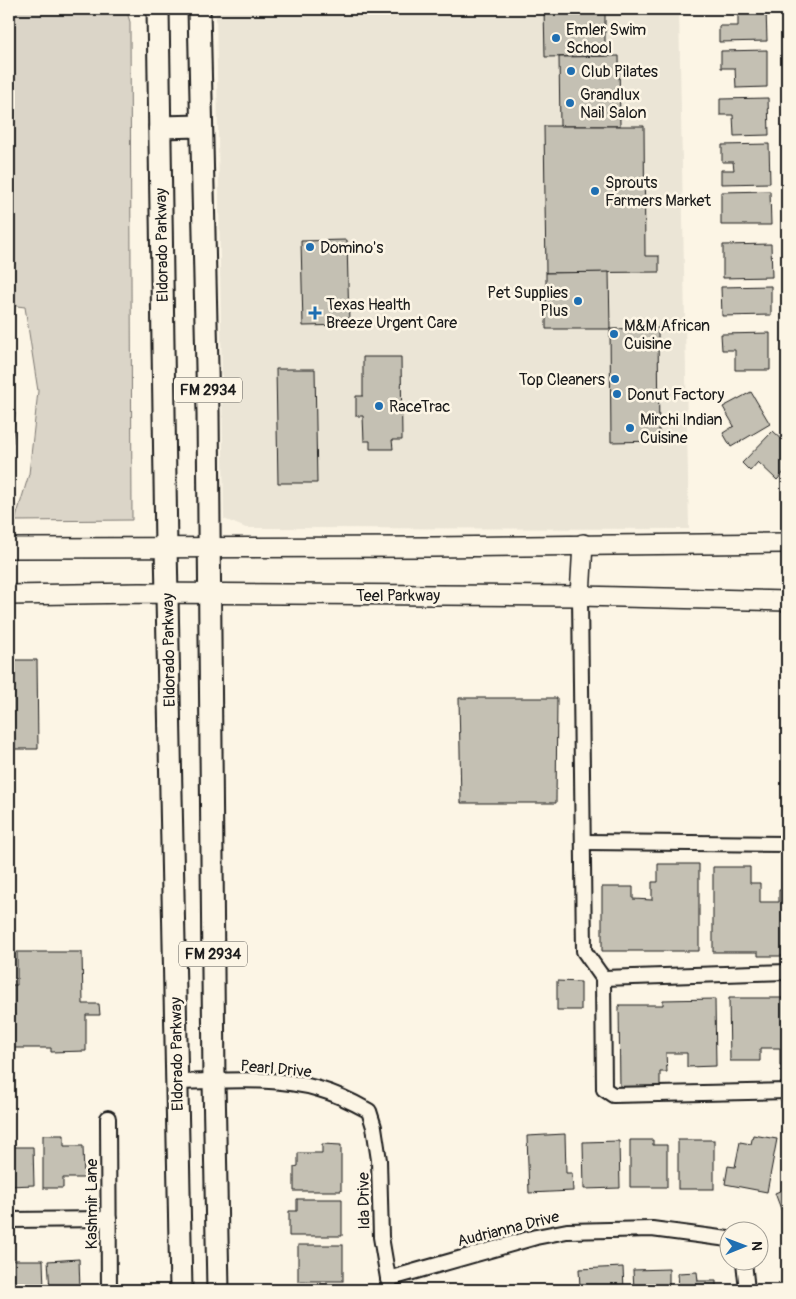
<svg xmlns="http://www.w3.org/2000/svg" width="796" height="1299" viewBox="0 0 796 1299" font-family="Pangolin,sans-serif">
<style>
.built{fill:#ebe5d6}
.green{fill:#dbd5c8;stroke:#7c7872}
.building{fill:#c4c0b3;stroke:#1c1c1c}
.lines{fill:none;stroke-linecap:round;stroke-linejoin:round}
.street-casing{stroke:#1c1c1c;stroke-width:18}
.secondary-casing{stroke:#1c1c1c;stroke-width:22}
.primary-casing{stroke:#1c1c1c;stroke-width:25}
.street{stroke:#fcf5e5;stroke-width:14}
.secondary{stroke:#fcf5e5;stroke-width:19}
.primary{stroke:#fcf5e5;stroke-width:21}
.poi-dot{fill:#1f6fb2;stroke:#fcf5e5;stroke-width:2}
.labels{text-anchor:middle;stroke-width:5;stroke-linejoin:round;paint-order:stroke}
.shield{fill:#fcf5e5;stroke:#5f5d58;stroke-width:1}
.shield-label{font-size:15px;font-weight:bold;fill:#1c1c1c}
.poi-label{font-size:16px;fill:#1c1c1c;stroke:#fcf5e5;text-anchor:start}
.street-label{font-size:16px;fill:#1c1c1c;stroke:#fcf5e5}
</style>
<rect width="100%" height="100%" fill="#fcf5e5"/>
<filter id="ink" filterUnits="userSpaceOnUse"><feTurbulence type="fractalNoise" baseFrequency=".02" numOctaves="2"/><feDisplacementMap in="SourceGraphic" scale="10" xChannelSelector="R" yChannelSelector="G"/><feConvolveMatrix kernelMatrix="1 2 1 2 8 2 1 2 1" color-interpolation-filters="sRGB"/></filter>
<g filter="url(#ink)">
<path class="built" d="M 216,9 L 679,9 L 689,529 L 246,528 L 224,519 Z"/>
<path class="green" d="M 9,9 L 126,9 L 130,22 L 132,520 L 15,521 L 29,474 L 38,391 L 25,307 L 9,305 Z"/>
<g class="building">
<path d="M 544,9 L 605,9 L 605,56 L 545,57 Z"/>
<path d="M 738,9 L 766,9 L 767,41 L 719,42 L 719,26 L 738,26 Z"/>
<path d="M 767,50 L 767,87 L 736,88 L 735,68 L 721,68 L 721,51 Z"/>
<path d="M 619,56 L 620,126 L 560,126 L 559,57 Z"/>
<path d="M 768,98 L 769,135 L 734,136 L 733,115 L 720,115 L 720,99 Z"/>
<path d="M 544,126 L 644,126 L 645,256 L 659,256 L 659,272 L 546,273 Z"/>
<path d="M 769,144 L 770,183 L 721,184 L 721,170 L 734,170 L 733,162 L 722,162 L 722,145 Z"/>
<path d="M 770,191 L 771,225 L 721,225 L 721,192 Z"/>
<path d="M 347,240 L 349,325 L 303,326 L 301,241 Z"/>
<path d="M 771,244 L 772,277 L 723,278 L 723,245 Z"/>
<path d="M 609,272 L 610,329 L 546,329 L 546,273 Z"/>
<path d="M 771,286 L 771,315 L 722,316 L 721,287 Z"/>
<path d="M 658,328 L 659,441 L 611,442 L 610,329 Z"/>
<path d="M 770,333 L 770,370 L 735,370 L 735,350 L 722,350 L 721,334 Z"/>
<path d="M 363,357 L 401,357 L 402,440 L 392,440 L 393,449 L 370,449 L 370,441 L 364,441 L 363,416 L 356,416 L 356,396 L 363,396 Z"/>
<path d="M 276,369 L 315,369 L 317,483 L 278,483 Z"/>
<path d="M 751,392 L 770,424 L 731,447 L 723,433 L 734,426 L 723,407 Z"/>
<path d="M 9,412 L 15,413 L 12,443 L 9,443 Z"/>
<path d="M 773,431 L 787,444 L 787,469 L 777,480 L 758,462 L 750,471 L 742,463 Z"/>
<path d="M 9,660 L 37,660 L 38,749 L 9,749 Z"/>
<path d="M 459,698 L 557,698 L 556,803 L 461,803 Z"/>
<path d="M 658,864 L 699,864 L 699,951 L 602,951 L 602,887 L 633,887 L 633,899 L 652,900 L 652,882 L 658,882 Z"/>
<path d="M 713,867 L 750,867 L 750,883 L 760,883 L 760,902 L 779,902 L 779,890 L 787,890 L 787,956 L 758,956 L 758,952 L 713,952 Z"/>
<path d="M 17,952 L 82,952 L 83,1004 L 99,1004 L 100,1015 L 86,1015 L 86,1051 L 51,1052 L 51,1048 L 11,1048 L 11,985 L 17,985 Z"/>
<path d="M 557,981 L 581,982 L 581,1010 L 557,1010 Z"/>
<path d="M 729,998 L 787,998 L 787,1083 L 787,1066 L 780,1066 L 780,1048 L 760,1048 L 760,1061 L 730,1061 Z"/>
<path d="M 715,999 L 716,1066 L 687,1067 L 687,1053 L 666,1053 L 667,1072 L 660,1072 L 660,1088 L 620,1089 L 619,1005 L 663,1005 L 663,1000 Z"/>
<path d="M 565,1134 L 566,1173 L 572,1173 L 573,1191 L 529,1193 L 527,1136 Z"/>
<path d="M 43,1135 L 64,1135 L 64,1146 L 83,1146 L 84,1178 L 63,1178 L 63,1188 L 43,1188 Z"/>
<path d="M 753,1135 L 777,1139 L 767,1192 L 725,1184 L 728,1166 L 735,1167 L 740,1142 L 751,1144 Z"/>
<path d="M 630,1140 L 653,1140 L 653,1145 L 667,1145 L 667,1187 L 630,1187 Z"/>
<rect x="678" y="1140" width="36" height="49"/>
<path d="M 619,1141 L 620,1188 L 584,1189 L 583,1142 Z"/>
<path d="M 322,1144 L 341,1145 L 341,1191 L 294,1191 L 294,1167 L 298,1166 L 298,1153 L 322,1153 Z"/>
<path d="M 9,1147 L 33,1147 L 34,1185 L 9,1186 Z"/>
<path d="M 787,1188 L 787,1225 L 775,1193 Z"/>
<path d="M 297,1199 L 342,1199 L 342,1236 L 289,1236 L 289,1211 L 297,1211 Z"/>
<rect x="298" y="1245" width="45" height="36"/>
<path d="M 79,1259 L 80,1290 L 50,1290 L 48,1261 Z"/>
<path d="M 9,1260 L 43,1260 L 44,1290 L 10,1290 Z"/>
<path d="M 623,1267 L 624,1290 L 587,1290 L 587,1286 L 580,1287 L 579,1269 Z"/>
<path d="M 669,1269 L 669,1290 L 634,1290 L 633,1270 Z"/>
<path d="M 697,1272 L 698,1281 L 716,1281 L 716,1290 L 679,1290 L 678,1273 Z"/>
</g>
<g class="lines">
<defs>
<g id="street">
<path d="M 580,596 L 584,951 L 603,978 L 604,1089 L 613,1095 L 787,1091"/>
<path d="M 583,842 L 787,844"/>
<path d="M 603,978 L 787,972"/>
<path d="M 176,1082 C 223,1081 274,1076 319,1089 C 337,1094 353,1102 369,1111 L 374,1127 L 379,1160 L 381,1237 L 390,1290"/>
<path d="M 108,1118 L 109,1290"/>
<path d="M 9,1220 L 109,1219"/>
<path d="M 744,1262 L 747,1290"/>
<path d="M 388,1279 L 536,1237 L 567,1231 L 652,1229 L 728,1239"/>
</g>
<g id="secondary">
<path d="M 9,548 L 434,547 L 787,543"/>
<path d="M 9,595 L 139,593 L 580,596 L 787,601"/>
<path d="M 580,596 L 583,544"/>
</g>
<g id="primary">
<path d="M 158,9 L 166,547 L 181,1290"/>
<path d="M 199,9 L 208,413 L 214,1082 L 218,1290"/>
<path d="M 160,127 L 201,126"/>
</g>
</defs>
<use href="#street" class="street-casing"/>
<use href="#secondary" class="secondary-casing"/>
<use href="#primary" class="primary-casing"/>
<use href="#street" class="street"/>
<use href="#secondary" class="secondary"/>
<use href="#primary" class="primary"/>
</g>
</g>
<g class="poi-dot">
<circle cx="556" cy="38" r="5"/>
<circle cx="571" cy="71" r="5"/>
<circle cx="570" cy="103" r="5"/>
<circle cx="595" cy="191" r="5"/>
<circle cx="310" cy="247" r="5"/>
<circle cx="578" cy="301" r="5"/>
<path d="M312.5 305.5h5v5h5v5h-5v5h-5v-5h-5v-5h5z"/>
<circle cx="614" cy="334" r="5"/>
<circle cx="615" cy="379" r="5"/>
<circle cx="617" cy="394" r="5"/>
<circle cx="379" cy="406" r="5"/>
<circle cx="630" cy="428" r="5"/>
</g>
<g class="labels">
<g class="shield">
<rect x="174" y="377.5" width="68" height="25" rx="4"/>
<rect x="179" y="941.5" width="68" height="25" rx="4"/>
</g>
<g class="shield-label">
<text x="208" y="395">FM 2934</text>
<text x="213" y="959">FM 2934</text>
</g>
<g class="poi-label">
<text x="566" y="35">Emler Swim<tspan x="566" dy="18">School</tspan></text>
<text x="581" y="77">Club Pilates</text>
<text x="580" y="100">Grandlux<tspan x="580" dy="18">Nail Salon</tspan></text>
<text x="605" y="188">Sprouts<tspan x="605" dy="18">Farmers Market</tspan></text>
<text x="320" y="253">Domino's</text>
<text x="568" y="298" text-anchor="end">Pet Supplies<tspan x="568" dy="18">Plus</tspan></text>
<text x="326" y="310">Texas Health<tspan x="326" dy="18">Breeze Urgent Care</tspan></text>
<text x="624" y="331">M&amp;M African<tspan x="624" dy="18">Cuisine</tspan></text>
<text x="605" y="385" text-anchor="end">Top Cleaners</text>
<text x="627" y="400">Donut Factory</text>
<text x="389" y="412">RaceTrac</text>
<text x="640" y="425">Mirchi Indian<tspan x="640" dy="18">Cuisine</tspan></text>
</g>
<g class="street-label">
<text transform="translate(161 245) rotate(-91)" y="6">Eldorado Parkway</text>
<text x="398" y="601">Teel Parkway</text>
<text transform="translate(168 650) rotate(-91)" y="6">Eldorado Parkway</text>
<text transform="translate(176 1054) rotate(-91)" y="6">Eldorado Parkway</text>
<text transform="translate(276 1068) rotate(5)" y="6">Pearl Drive</text>
<text transform="translate(363 1201) rotate(-91)" y="6">Ida Drive</text>
<text transform="translate(91 1204) rotate(-90)" y="6">Kashmir Lane</text>
<text transform="translate(508 1228) rotate(-14)" y="6">Audrianna Drive</text>
</g>
</g>
<rect width="796" height="1299" fill="none" stroke="#fcf5e5" stroke-width="30"/>
<rect x="15" y="15" width="766" height="1269" fill="none" stroke="#1c1c1c" stroke-width="2" filter="url(#ink)"/>
<g transform="translate(744 1246) rotate(89)"><circle r="24" fill="#fcf5e5" stroke="#a29e95"/>
<path d="M0-4L9 19L0 12L-9 19Z" fill="#1f6fb2"/>
<text y="-8" font-size="14" font-weight="bold" text-anchor="middle" fill="#1c1c1c">N</text>
</g>
</svg>
